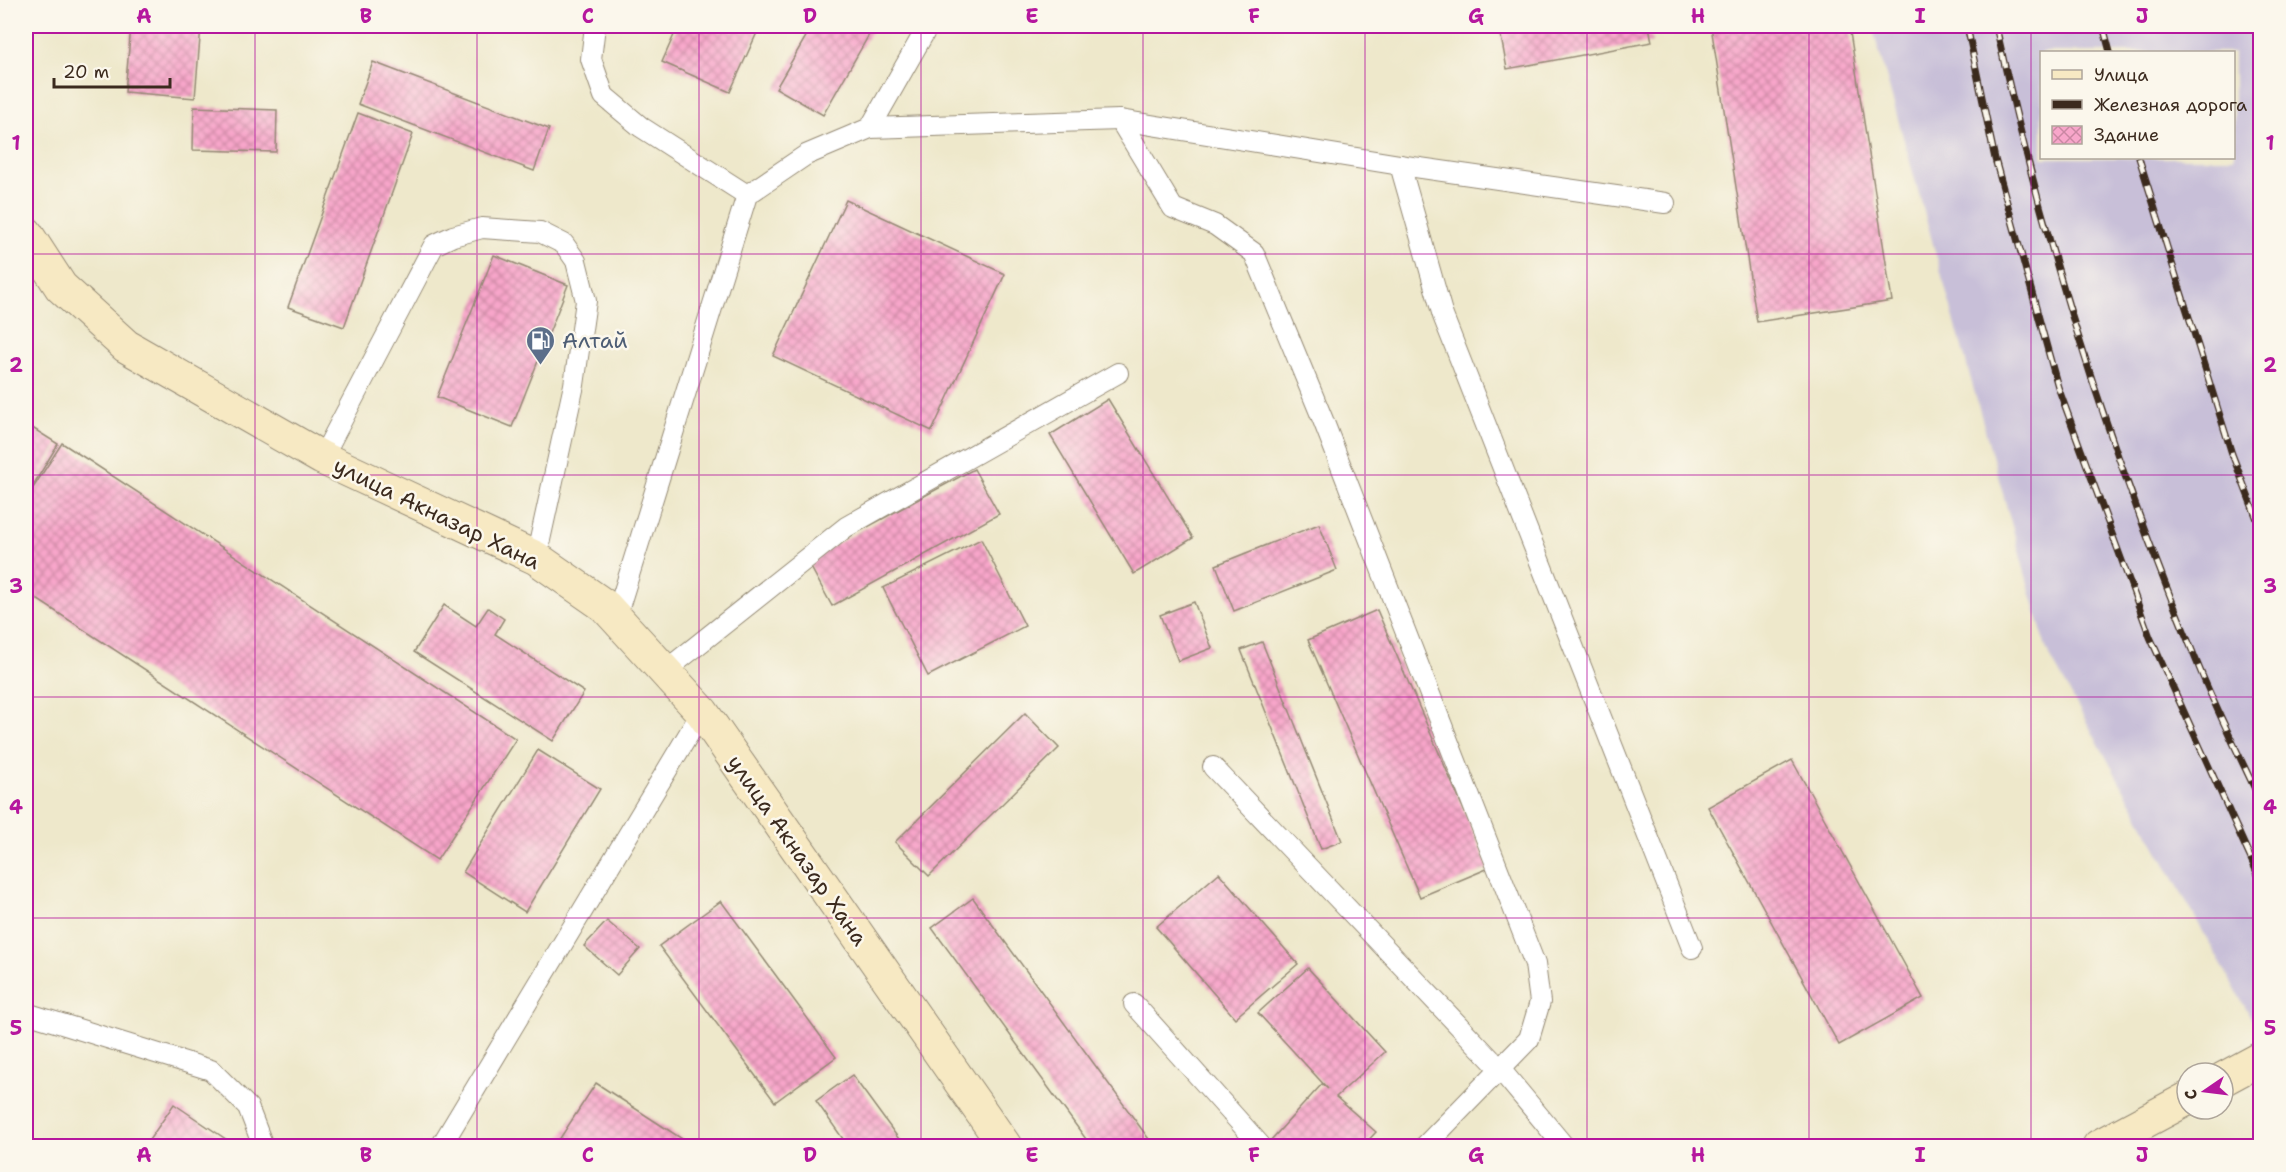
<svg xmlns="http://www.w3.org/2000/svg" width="2286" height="1172" viewBox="0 0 2286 1172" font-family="'Shantell Sans',sans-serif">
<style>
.railway{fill:#c8bfd8;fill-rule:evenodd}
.building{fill:url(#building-cross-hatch)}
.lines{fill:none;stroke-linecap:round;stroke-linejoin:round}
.lane-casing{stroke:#948974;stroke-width:22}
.secondary-casing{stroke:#948974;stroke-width:35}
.lane{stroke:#fff;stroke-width:20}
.secondary{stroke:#f7e9c3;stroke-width:33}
.rail-casing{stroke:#3b2a1e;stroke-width:7}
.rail{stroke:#fbf7ec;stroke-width:4.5;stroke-dasharray:14;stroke-linecap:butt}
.grid{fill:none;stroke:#b5179e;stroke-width:1.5;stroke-opacity:0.55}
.labels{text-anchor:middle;stroke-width:5;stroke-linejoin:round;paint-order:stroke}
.service-label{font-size:22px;fill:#4e5e75;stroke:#fbf7ec;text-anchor:start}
.street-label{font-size:22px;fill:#3b2a1e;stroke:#fbf7ec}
.neatline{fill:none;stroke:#b5179e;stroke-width:2}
.grid-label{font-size:20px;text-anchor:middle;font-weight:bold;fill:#b5179e}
</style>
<defs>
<pattern id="building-cross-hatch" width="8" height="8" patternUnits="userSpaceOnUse" patternTransform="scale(1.5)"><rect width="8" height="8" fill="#f8a6ca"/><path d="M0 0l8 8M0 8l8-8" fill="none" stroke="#ca87a3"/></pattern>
</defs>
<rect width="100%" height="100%" fill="#fbf7ec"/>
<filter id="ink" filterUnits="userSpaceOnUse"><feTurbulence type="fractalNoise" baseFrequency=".0167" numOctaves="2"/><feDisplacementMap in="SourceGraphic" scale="12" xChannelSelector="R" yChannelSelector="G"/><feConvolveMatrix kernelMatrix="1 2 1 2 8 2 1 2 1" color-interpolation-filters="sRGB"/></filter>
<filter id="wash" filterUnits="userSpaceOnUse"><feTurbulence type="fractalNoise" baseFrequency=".008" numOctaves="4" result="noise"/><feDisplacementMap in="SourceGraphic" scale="24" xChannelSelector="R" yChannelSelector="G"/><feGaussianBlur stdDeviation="1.35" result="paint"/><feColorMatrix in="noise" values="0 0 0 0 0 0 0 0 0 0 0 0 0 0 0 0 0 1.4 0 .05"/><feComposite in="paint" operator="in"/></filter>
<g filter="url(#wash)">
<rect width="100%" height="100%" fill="#eee8cb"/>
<path class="railway" d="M 1872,26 L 2260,26 L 2260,1034 L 2047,651 ZM 2042,52 L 2234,52 L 2234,158 L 2042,158 Z"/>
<g id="blocks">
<g class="building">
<path d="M 131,26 L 201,26 L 195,98 L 125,92 Z"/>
<path d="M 678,26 L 760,26 L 730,92 L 662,62 Z"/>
<path d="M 812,26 L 874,26 L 823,115 L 776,88 Z"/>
<path d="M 1499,26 L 1649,26 L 1652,42 L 1507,69 Z"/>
<path d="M 1711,26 L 1849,26 L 1892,301 L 1757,322 Z"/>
<path d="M 373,62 L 549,129 L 534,171 L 358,104 Z"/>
<path d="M 194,107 L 277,110 L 276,152 L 193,150 Z"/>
<path d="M 358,113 L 413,134 L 344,327 L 288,307 Z"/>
<path d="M 846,200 L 1005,274 L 932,431 L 773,356 Z"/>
<path d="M 494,255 L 568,285 L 512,427 L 437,397 Z"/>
<path d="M 1108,399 L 1193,538 L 1134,574 L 1050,435 Z"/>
<path d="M 26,424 L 58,444 L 26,497 Z"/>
<path d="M 62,443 L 516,739 L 437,860 L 26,592 L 26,499 Z"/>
<path d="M 974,469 L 999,514 L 832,606 L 807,560 Z"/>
<path d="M 1319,524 L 1337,570 L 1234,611 L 1216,565 Z"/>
<path d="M 981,539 L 1025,626 L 928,676 L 883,588 Z"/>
<path d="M 1194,602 L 1212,648 L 1178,661 L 1160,615 Z"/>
<path d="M 444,605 L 476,626 L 488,608 L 504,619 L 495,634 L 584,692 L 553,741 L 414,652 Z"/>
<path d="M 1377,610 L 1489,868 L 1420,897 L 1308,640 Z"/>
<path d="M 1262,642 L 1342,841 L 1321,849 L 1241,650 Z"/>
<path d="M 1025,713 L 1059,748 L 929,876 L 895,842 Z"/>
<path d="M 538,750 L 600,789 L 525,912 L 463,872 Z"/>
<path d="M 1792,760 L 1923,998 L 1839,1045 L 1708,807 Z"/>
<path d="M 1219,873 L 1298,964 L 1235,1018 L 1156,927 Z"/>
<path d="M 973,898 L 1154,1146 L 1091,1146 L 932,928 Z"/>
<path d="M 721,901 L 836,1057 L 775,1102 L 659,946 Z"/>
<path d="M 607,921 L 640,949 L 617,975 L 584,946 Z"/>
<path d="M 1308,968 L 1385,1052 L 1336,1097 L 1376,1132 L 1363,1146 L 1278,1146 L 1271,1140 L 1322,1084 L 1328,1089 L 1258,1013 Z"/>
<path d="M 852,1075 L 904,1146 L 848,1146 L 816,1101 Z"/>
<path d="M 596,1083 L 693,1146 L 555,1146 Z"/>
<path d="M 174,1104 L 236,1146 L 145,1146 Z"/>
</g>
</g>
</g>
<g filter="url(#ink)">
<use href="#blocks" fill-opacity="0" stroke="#948974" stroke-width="1.5"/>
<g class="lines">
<defs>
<g id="lane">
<path d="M 595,26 L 591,59 L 604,96 L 641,127 L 747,195"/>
<path d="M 1120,120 L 1173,208 L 1215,225 L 1254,253 L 1323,420 L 1535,964 L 1540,1002 L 1529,1039 L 1425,1146"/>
<path d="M 870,128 L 928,26"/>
<path d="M 1400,165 L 1443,316 L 1692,948"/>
<path d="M 322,458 L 434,245 L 453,236 L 482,228 L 540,232 L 564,244 L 576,261 L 586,301 L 574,385 L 536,558"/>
<path d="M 616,617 L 747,195 L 806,155 L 870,128 L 1120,120 L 1400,165 L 1665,203"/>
<path d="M 665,671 L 846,527 L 1118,373"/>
<path d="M 1213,767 L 1500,1069 L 1564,1146"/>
<path d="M 1134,1004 L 1261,1146"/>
<path d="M 26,1013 L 211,1070 L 248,1107 L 263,1146"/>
<path d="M 441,1146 L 702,712"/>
</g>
<g id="secondary">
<path d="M 26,233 L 61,287 L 126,346 L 322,458 L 536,558 L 605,606 L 702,712 L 1005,1146"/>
<path d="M 2223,1079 L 2260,1059"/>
<path d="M 2099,1146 L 2187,1099"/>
</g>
</defs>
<use href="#lane" class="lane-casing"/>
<use href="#secondary" class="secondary-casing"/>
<use href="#lane" class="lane"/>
<use href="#secondary" class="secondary"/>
<defs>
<g id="rail">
<path d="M 1967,26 L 1995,159 L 2058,387 L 2150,637 L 2260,879"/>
<path d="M 1996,26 C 2043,243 2111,455 2196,660 C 2215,708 2239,754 2260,800"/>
<path d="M 2103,26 L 2110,52"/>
<path d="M 2139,158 L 2232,454 L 2260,527"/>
</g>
</defs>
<use href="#rail" class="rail-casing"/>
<use href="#rail" class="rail"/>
</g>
</g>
<path class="grid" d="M 255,26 L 255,1146M 477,26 L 477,1146M 699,26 L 699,1146M 921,26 L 921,1146M 1143,26 L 1143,1146M 1365,26 L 1365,1146M 1587,26 L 1587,1146M 1809,26 L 1809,1146M 2031,26 L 2031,1146M 26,254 L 2260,254M 26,475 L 2260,475M 26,697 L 2260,697M 26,918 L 2260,918"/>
<defs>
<symbol id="fuel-pin" viewBox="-11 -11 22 30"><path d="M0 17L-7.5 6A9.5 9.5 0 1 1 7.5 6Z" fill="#5c6f8a" stroke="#fbf7ec"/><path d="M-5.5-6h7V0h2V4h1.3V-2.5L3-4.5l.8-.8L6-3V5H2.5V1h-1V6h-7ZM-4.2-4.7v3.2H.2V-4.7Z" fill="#fff"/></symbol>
</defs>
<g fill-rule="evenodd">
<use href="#fuel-pin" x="524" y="324" width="33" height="45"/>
</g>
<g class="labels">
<g class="service-label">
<text x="562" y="348">Алтай</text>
</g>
<g class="street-label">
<text transform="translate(437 513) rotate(26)" y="8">улица Акназар Хана</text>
<text transform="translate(798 850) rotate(55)" y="8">улица Акназар Хана</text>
</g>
</g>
<rect width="2286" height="1172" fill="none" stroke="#fbf7ec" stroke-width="66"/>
<rect x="2040" y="51" width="195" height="108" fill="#fbf7ec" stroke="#aea59a" stroke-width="1.5"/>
<rect x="2052" y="70" width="30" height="9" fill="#f7e9c3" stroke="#aea59a" stroke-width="1.5"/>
<text x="2094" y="81" font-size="18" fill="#3b2a1e">Улица</text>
<rect x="2052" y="100" width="30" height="9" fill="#3b2a1e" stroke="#aea59a" stroke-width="1.5"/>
<text x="2094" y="111" font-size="18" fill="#3b2a1e">Железная дорога</text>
<rect x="2052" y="126" width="30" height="18" fill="url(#building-cross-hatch)" stroke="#aea59a" stroke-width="1.5"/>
<text x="2094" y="141" font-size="18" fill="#3b2a1e">Здание</text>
<g transform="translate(2205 1091) rotate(256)"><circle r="28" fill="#fbf7ec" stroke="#aea59a" stroke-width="1.5"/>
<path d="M0-4.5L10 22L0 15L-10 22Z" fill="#b5179e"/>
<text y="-9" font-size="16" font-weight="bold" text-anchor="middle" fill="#3b2a1e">С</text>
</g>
<path d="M54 78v9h116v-9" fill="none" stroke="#3b2a1e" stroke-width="3"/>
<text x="63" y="78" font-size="18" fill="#3b2a1e" stroke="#fbf7ec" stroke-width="4.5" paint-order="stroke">20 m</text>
<rect x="33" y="33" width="2220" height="1106" class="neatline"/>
<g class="grid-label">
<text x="144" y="23">A</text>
<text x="366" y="23">B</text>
<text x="588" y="23">C</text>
<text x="810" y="23">D</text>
<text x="1032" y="23">E</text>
<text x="1254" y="23">F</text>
<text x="1476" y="23">G</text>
<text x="1698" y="23">H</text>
<text x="1920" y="23">I</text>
<text x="2142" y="23">J</text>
<text x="16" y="150">1</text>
<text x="2270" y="150">1</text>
<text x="16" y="372">2</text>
<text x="2270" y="372">2</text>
<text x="16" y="593">3</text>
<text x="2270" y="593">3</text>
<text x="16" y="814">4</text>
<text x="2270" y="814">4</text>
<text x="16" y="1035">5</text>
<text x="2270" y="1035">5</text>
<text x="144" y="1162">A</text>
<text x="366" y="1162">B</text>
<text x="588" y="1162">C</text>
<text x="810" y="1162">D</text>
<text x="1032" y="1162">E</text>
<text x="1254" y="1162">F</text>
<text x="1476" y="1162">G</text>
<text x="1698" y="1162">H</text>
<text x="1920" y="1162">I</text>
<text x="2142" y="1162">J</text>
</g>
</svg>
